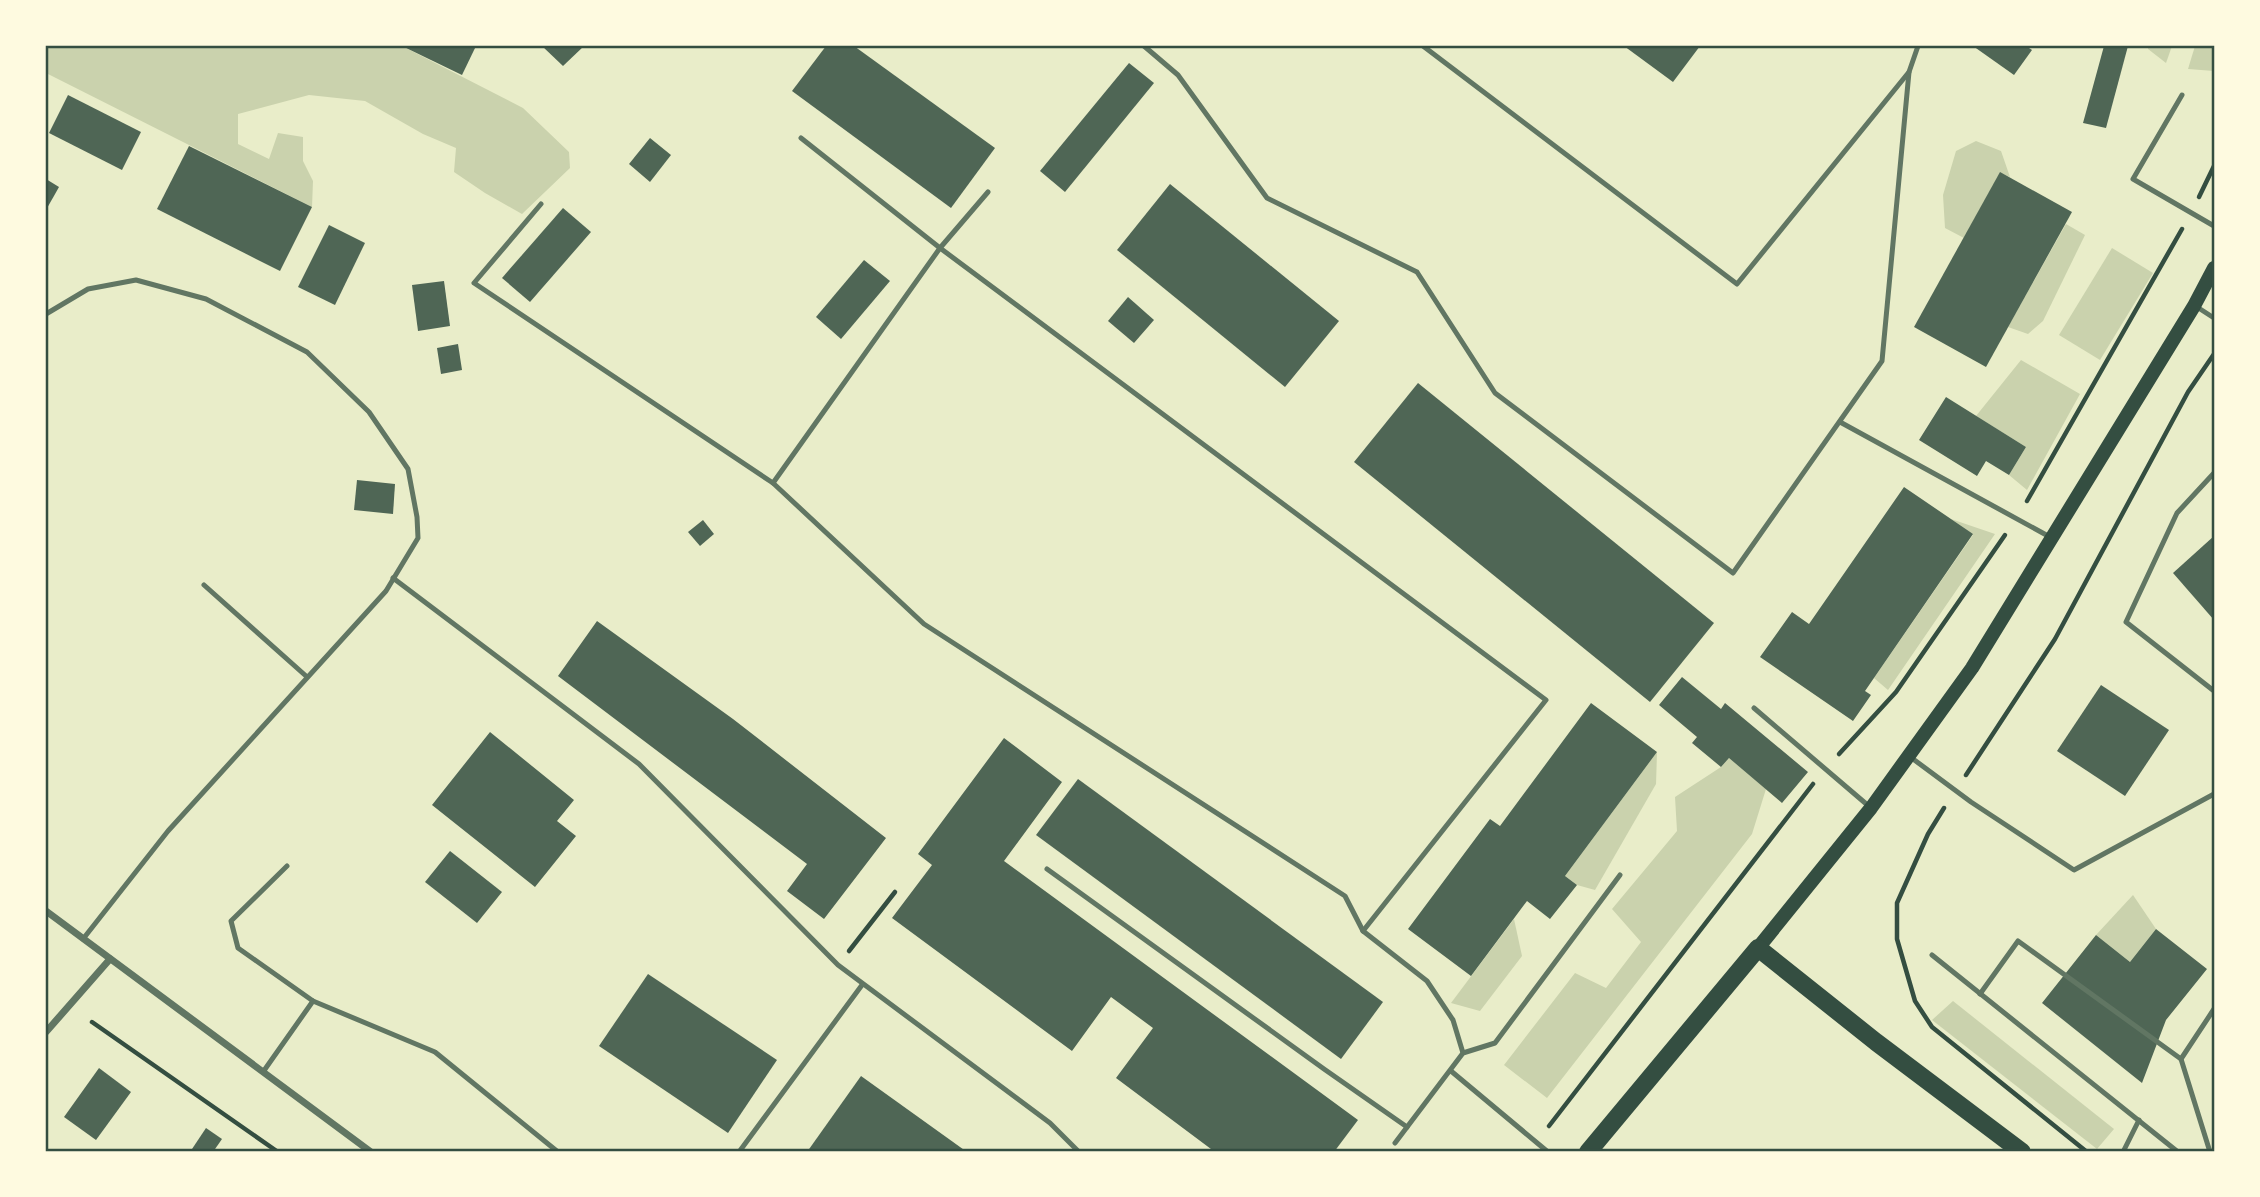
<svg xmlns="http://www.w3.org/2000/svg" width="2260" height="1197" viewBox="0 0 2260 1197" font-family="Lato,sans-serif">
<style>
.green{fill:#cad2ad}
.building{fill:#4f6655}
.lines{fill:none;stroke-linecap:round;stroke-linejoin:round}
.path{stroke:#344e41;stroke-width:4.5}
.service{stroke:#617663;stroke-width:5}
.minor{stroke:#617663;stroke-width:7}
.secondary{stroke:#344e41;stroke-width:14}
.primary{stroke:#344e41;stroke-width:18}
.neatline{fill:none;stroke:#344e41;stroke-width:2.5}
</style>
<rect width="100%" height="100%" fill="#e9edc9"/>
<g class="green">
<path d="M 46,46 L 402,46 L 523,108 L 569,152 L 570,168 L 522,214 L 485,193 L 454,172 L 456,148 L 423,134 L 365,101 L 309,95 L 238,114 L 238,144 L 269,159 L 278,133 L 303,137 L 303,161 L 313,181 L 312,207 L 46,73 Z"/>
<path d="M 2148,46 L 2172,46 L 2166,63 L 2148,49 Z"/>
<path d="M 2195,46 L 2214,46 L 2214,71 L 2188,69 Z"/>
<path d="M 1976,141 L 2001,151 L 2010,177 L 2000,173 L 1964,238 L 1945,228 L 1943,195 L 1956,151 Z"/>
<path d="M 2066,224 L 2085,235 L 2043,321 L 2028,334 L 2008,327 Z"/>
<path d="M 2112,248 L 2153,273 L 2100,360 L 2059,335 Z"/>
<path d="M 2021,360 L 2080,394 L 2027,490 L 2009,475 L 2026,447 L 1976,416 Z"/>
<path d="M 1951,519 L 1995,534 L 1888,690 L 1874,678 L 1973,535 Z"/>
<path d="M 1657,752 L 1656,784 L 1595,890 L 1577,885 L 1565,876 Z"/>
<path d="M 1729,758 L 1766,789 L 1752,834 L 1547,1098 L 1504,1065 L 1575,973 L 1606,988 L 1641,942 L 1612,909 L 1677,831 L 1675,797 L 1721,767 Z"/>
<path d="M 2133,895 L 2156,929 L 2130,962 L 2096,935 Z"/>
<path d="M 1514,919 L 1522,956 L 1480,1011 L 1451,1003 Z"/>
<path d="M 1953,1001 L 2114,1129 L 2097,1149 L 1932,1020 Z"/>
</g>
<g class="building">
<path d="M 402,46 L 476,46 L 462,75 Z"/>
<path d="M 542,46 L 584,46 L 563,66 Z"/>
<path d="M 826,46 L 854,46 L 995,148 L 951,208 L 792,91 Z"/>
<path d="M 1624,46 L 1700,46 L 1673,82 Z"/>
<path d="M 1973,46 L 2026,46 L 2032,50 L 2014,75 Z"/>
<path d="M 2104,46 L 2128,46 L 2106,128 L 2083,123 Z"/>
<path d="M 1129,63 L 1154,83 L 1065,192 L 1040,171 Z"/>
<path d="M 68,95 L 141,132 L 122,170 L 49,133 Z"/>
<path d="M 650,138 L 671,155 L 650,182 L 629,164 Z"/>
<path d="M 189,146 L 312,207 L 280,271 L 157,209 Z"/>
<path d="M 2000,172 L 2072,212 L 1986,367 L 1914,327 Z"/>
<path d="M 46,179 L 59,187 L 46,210 Z"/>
<path d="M 1170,184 L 1339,321 L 1285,387 L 1117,250 Z"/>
<path d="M 563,208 L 591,232 L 530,302 L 502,278 Z"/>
<path d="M 329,225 L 365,243 L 335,305 L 298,287 Z"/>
<path d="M 864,260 L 890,281 L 841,339 L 816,317 Z"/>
<path d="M 444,281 L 450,326 L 418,331 L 412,285 Z"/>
<path d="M 1128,297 L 1154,320 L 1134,343 L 1108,321 Z"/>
<path d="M 458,344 L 462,370 L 441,374 L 437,348 Z"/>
<path d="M 1418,383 L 1714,623 L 1650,702 L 1354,462 Z"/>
<path d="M 1946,397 L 2026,447 L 2009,475 L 1986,461 L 1977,476 L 1919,440 Z"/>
<path d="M 357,480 L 395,484 L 393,514 L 354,510 Z"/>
<path d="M 1904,487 L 1973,534 L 1865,691 L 1871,695 L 1853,721 L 1760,657 L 1792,612 L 1809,624 Z"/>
<path d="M 703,520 L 714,534 L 700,546 L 688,532 Z"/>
<path d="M 2214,536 L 2214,620 L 2173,573 Z"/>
<path d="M 597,621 L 733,719 L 886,838 L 824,919 L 787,891 L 807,864 L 558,676 Z"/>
<path d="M 1682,677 L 1721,709 L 1725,703 L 1808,772 L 1782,803 L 1729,758 L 1721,767 L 1692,743 L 1697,737 L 1659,705 Z"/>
<path d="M 2101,685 L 2169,730 L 2125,796 L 2057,751 Z"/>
<path d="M 1591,703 L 1657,752 L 1565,876 L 1577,885 L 1550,919 L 1527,901 L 1471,976 L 1408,929 L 1490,819 L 1500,826 Z"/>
<path d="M 490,732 L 574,800 L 557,821 L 576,836 L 535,887 L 432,805 Z"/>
<path d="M 1004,738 L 1062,782 L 1004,861 L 1358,1120 L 1334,1152 L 1215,1152 L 1116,1078 L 1153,1028 L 1111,997 L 1072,1051 L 892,918 L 932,865 L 918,854 Z"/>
<path d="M 1078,779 L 1383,1002 L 1341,1059 L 1036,835 Z"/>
<path d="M 450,851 L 502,892 L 477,923 L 425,882 Z"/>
<path d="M 2156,929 L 2207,969 L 2166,1020 L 2142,1083 L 2042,1003 L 2096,935 L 2130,962 Z"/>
<path d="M 648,974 L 777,1060 L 728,1133 L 599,1046 Z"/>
<path d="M 99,1068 L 131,1092 L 96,1140 L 64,1117 Z"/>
<path d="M 861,1076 L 967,1152 L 807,1152 Z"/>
<path d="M 206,1128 L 222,1139 L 213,1152 L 190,1152 Z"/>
</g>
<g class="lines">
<g class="path">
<path d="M 2199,197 L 2214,166"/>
<path d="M 2027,501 L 2182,229"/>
<path d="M 1839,754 L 1896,692 L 2005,535"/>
<path d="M 1966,775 L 2055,639 L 2188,392 L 2214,354"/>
<path d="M 1944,808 L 1928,834 L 1897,903 L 1897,939 L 1915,1001 L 1932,1027 L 2087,1152"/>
<path d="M 849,951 L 895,892"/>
<path d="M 92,1022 L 278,1152"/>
<path d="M 1549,1126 L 1813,784"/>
</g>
<g class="service">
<path d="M 1144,46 L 1178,75 L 1267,198 L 1417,272 L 1495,393 L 1733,573 L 1882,361 L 1909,72"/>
<path d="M 1423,46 L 1737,284 L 1909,72 L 1918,46"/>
<path d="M 2182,95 L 2133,179 L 2214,226"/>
<path d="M 801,138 L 940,248 L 1546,700 L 1363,931"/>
<path d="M 988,192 L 940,248 L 773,483 L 924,624 L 1345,896 L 1363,931 L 1427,981 L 1453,1020 L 1463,1053"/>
<path d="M 541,204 L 474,283 L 773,483"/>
<path d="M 2197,307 L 2214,318"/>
<path d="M 46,314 L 88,289 L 136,280 L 206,299 L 307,352 L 369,412 L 408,469 L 417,517 L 418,538 L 386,591 L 168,831 L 83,939"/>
<path d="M 1840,422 L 2050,537"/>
<path d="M 2214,473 L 2177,513 L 2126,622 L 2214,691"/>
<path d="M 393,578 L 639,764 L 838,965 L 1050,1123 L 1079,1152"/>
<path d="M 204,585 L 306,676"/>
<path d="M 1754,708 L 1871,808"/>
<path d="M 1909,756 L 1971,802 L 2074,870 L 2214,794"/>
<path d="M 287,866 L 231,921 L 238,948 L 313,1001 L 435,1052 L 558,1152"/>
<path d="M 1047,869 L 1324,1069 L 1407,1127"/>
<path d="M 1932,955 L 2178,1152"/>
<path d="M 1980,994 L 2018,941 L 2181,1059 L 2210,1152"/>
<path d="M 2181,1059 L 2214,1009"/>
<path d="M 1451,1071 L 1548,1152"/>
<path d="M 263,1072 L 313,1001"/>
<path d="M 1395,1143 L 1463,1053 L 1495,1043 L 1620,875"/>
<path d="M 739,1152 L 862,985"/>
<path d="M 2123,1152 L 2139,1120"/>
</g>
<g class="minor">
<path d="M 46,911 L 371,1152"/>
<path d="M 46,1032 L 110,959"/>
</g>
<path class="secondary" d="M 1758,948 L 1871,808 L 1972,668 L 2194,306 L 2214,268"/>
<path class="primary" d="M 1588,1152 L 1758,948 L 1876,1042 L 2022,1152"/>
</g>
<rect width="2260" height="1197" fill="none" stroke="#fefae0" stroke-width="94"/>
<rect x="47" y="47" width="2166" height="1103" class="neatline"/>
</svg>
